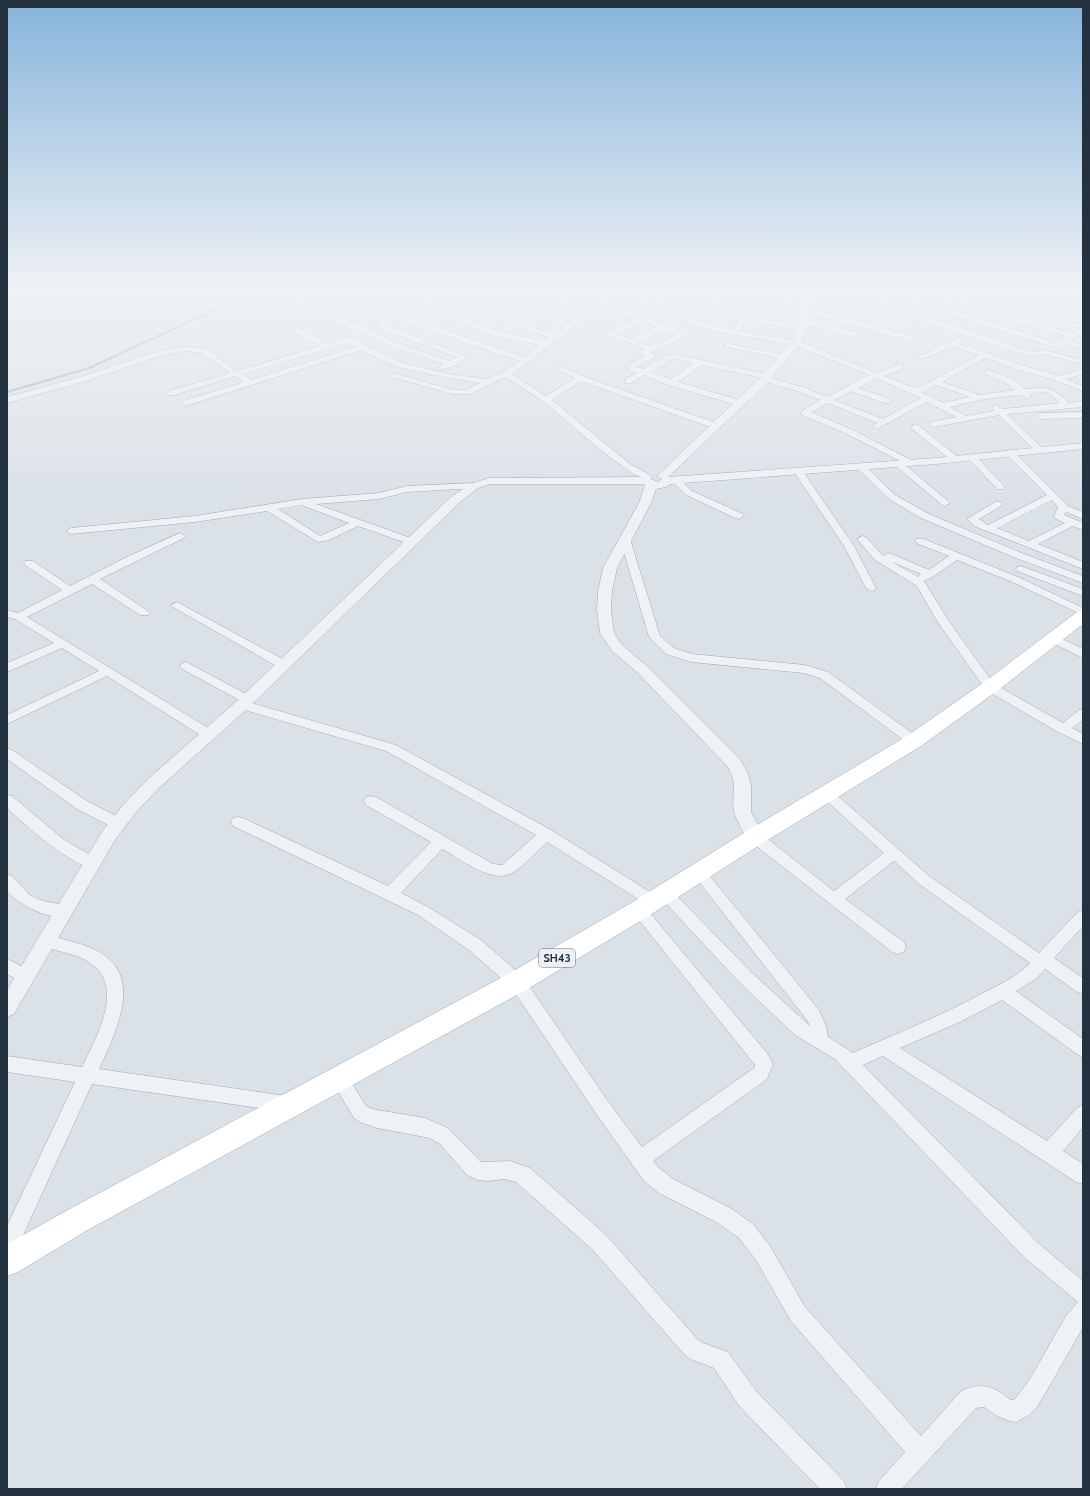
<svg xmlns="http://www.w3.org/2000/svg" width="1090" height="1496" viewBox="0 0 1090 1496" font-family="Cabin,sans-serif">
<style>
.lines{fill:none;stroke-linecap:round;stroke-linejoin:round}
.stream{stroke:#93b5cb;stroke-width:2}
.minor-casing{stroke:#a0a9b1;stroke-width:1}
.tertiary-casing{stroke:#a0a9b1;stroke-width:1}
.primary-casing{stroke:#9aa8b4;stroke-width:1}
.minor{fill:#eef2f5;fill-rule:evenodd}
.tertiary{fill:#eef2f5;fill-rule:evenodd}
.primary{fill:#fff;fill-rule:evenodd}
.labels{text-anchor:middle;stroke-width:3;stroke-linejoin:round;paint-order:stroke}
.shield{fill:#ebf0f5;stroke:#606a76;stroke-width:1}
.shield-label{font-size:11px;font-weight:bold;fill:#24313f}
</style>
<rect width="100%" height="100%" fill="#dbe2e7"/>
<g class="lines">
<path class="stream" d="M 7,392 L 89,368 L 215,310 L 235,303 L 249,292"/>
<defs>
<g id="minor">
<path d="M 208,292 L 218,292 L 231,295 L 289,296 L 323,306 L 343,318 L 403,345 L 450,361 L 457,357 L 379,328 L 378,323 L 354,313 L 355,311 L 361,311 L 384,320 L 385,325 L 468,357 C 462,362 449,370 441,369 L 440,367 L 444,364 L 397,349 L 337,322 L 317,310 L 286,299 L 231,299 L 209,293 Z"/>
<path d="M 403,292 L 411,292 L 446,306 L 446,310 L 499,332 L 545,341 L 549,338 L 438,292 L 446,292 L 554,335 L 565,326 L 486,292 L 494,292 L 570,323 L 584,312 L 536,293 L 535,292 L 544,292 L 588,309 L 611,292 L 618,292 L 605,303 L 667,325 L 684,334 L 681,339 L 652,351 L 650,352 L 655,353 L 655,357 L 635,367 L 643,369 L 665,356 L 674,354 L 770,375 L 770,378 L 803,387 L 827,397 L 869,375 L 794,345 L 713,331 L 653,309 L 652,307 L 655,302 L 670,297 L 670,295 L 665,294 L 637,309 L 631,309 L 630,307 C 639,299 666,286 676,294 L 676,299 L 660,306 L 718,327 L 733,330 L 741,317 L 741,314 L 686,297 L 690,295 L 710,301 L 733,292 L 747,292 L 808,305 L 808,308 L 912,336 L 913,338 L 912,340 L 906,340 L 802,311 L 802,308 L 740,294 L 718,303 L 748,311 L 749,316 L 803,327 L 807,329 L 803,331 L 747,320 L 740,331 L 799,341 L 877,373 L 897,365 L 903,365 L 903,369 L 884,376 L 915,388 L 926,384 L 979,355 L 952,346 L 926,358 L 920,358 L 919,356 L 960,337 L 964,339 L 958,343 L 1025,366 L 1059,376 L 1083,369 L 1083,374 L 1066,379 L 1083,386 L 1083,391 L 1048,378 L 1019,370 L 986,358 L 942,382 L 979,395 L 1015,390 L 1006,383 L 986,374 L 986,370 L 989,370 L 1012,379 L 1024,389 C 1048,387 1051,386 1069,403 L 1083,401 L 1083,407 L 1007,414 L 1042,448 L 1044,450 L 1039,453 L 1036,452 L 999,415 L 934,427 L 931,426 L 930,424 L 931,422 L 956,417 L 927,402 L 877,429 L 873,426 L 877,423 L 828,403 L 811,412 L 853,430 L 913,461 L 915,463 L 913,465 L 910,466 L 904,464 L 948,501 L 950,503 L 945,506 L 942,505 L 896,466 L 894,464 L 896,462 L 900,461 L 847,434 L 802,415 L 801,413 L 802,411 L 820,400 L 797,391 L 762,381 L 762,378 L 702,365 L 678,382 L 743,401 L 744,403 L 743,405 L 737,405 L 668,385 L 644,375 L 631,383 L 625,383 L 625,379 L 637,373 L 628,370 L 627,366 L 645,356 L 642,352 L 644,349 L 605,334 L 636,319 L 600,307 L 512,374 L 546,396 L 575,378 L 558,370 L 558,366 L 561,366 L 588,378 L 719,424 L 720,426 L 719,428 L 713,428 L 581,381 L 552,400 L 630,464 L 650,475 L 652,477 L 650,479 C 633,483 562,415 545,403 C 533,394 519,386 506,377 L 470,394 L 453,394 L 391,377 L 390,375 L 394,373 L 453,390 L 466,390 L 480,383 L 449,378 L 397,367 L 361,350 L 186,406 L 183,405 L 182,403 L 183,401 L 244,382 L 235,376 L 175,395 L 169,395 L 168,393 L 169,391 L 230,373 L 201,353 L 186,351 L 163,355 L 86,381 L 7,403 L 7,397 L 80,377 L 159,351 L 186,347 L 206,349 L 237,371 L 320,346 L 293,332 L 292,330 L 296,328 L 328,343 L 347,338 L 350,338 L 403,363 L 449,374 L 488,379 L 504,372 L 520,361 L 395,319 L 395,315 L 398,315 L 525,357 L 540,345 L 494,336 L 440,314 L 437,311 L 439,309 L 404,293 ZM 643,322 L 657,327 L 631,339 L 616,334 ZM 664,330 L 676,335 L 650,346 L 638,342 ZM 346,343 L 355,347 L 251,380 L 243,374 ZM 674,358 L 694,363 L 671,379 L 650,372 ZM 876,378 L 921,398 L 883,419 L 834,400 L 851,391 L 884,403 L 890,403 L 891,401 L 890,399 L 858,388 ZM 936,385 L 970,397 L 943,403 L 921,392 ZM 1043,392 L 1050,394 L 1060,403 L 1003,409 L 996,405 L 992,408 L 994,411 L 966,416 L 950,407 L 985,399 L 1021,395 L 1027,399 L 1031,396 L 1030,394 Z"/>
<path d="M 878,292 L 894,293 L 912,299 L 930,292 L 939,292 L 938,293 L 920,301 L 937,305 L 971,292 L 980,292 L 968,298 L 1012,311 L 1013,313 L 1010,315 L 1072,333 L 1079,328 L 1015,309 L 1019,307 L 1083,325 L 1083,332 L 1070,341 L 1083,345 L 1083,349 L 1065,344 L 1057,348 L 928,307 L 917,314 L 1029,351 L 1034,352 L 1043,350 L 1083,360 L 1083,364 L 1043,354 L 1034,356 L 1025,355 L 952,332 L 908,316 L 908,312 L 921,305 L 894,298 L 879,306 L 873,306 L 873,302 L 887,296 L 879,293 ZM 962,300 L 1005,314 L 1001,316 L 1002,318 L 1066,336 L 1056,343 L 944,307 Z"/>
<path d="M 1057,292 L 1068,292 L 1083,295 L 1083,299 L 1058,293 Z"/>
<path d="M 839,294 L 866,299 L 867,301 L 863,303 L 837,297 L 835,296 Z"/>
<path d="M 807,295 L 851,304 L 929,328 L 925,330 L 847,308 L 805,298 L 805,296 Z"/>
<path d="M 1012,296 L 1083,314 L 1083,318 L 1010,299 L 1008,298 Z"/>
<path d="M 673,301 L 679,301 L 724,317 L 723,319 L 717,319 L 673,305 Z"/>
<path d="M 754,303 L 804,314 L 808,316 L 804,318 L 757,307 L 753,305 Z"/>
<path d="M 801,319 L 807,319 L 856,332 L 857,334 L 853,336 L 850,336 L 801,323 Z"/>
<path d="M 725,343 L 784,355 L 788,357 L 784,359 L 728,347 L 725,347 Z"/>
<path d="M 1083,412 L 1083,418 L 1040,419 L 1036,416 L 1040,413 Z"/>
<path d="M 915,424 L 918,425 L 958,457 L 960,459 L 958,461 L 952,461 L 912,429 L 911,427 Z"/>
<path d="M 1010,450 L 1013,451 L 1068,506 L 1083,512 L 1083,519 L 1066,512 L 1064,515 L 1083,523 L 1083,530 L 1073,526 L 1038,544 L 1083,562 L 1083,569 L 974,526 L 967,519 L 995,502 L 1001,502 L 1003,504 L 1001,506 L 979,519 L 988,525 L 1047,495 L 1005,453 ZM 1052,500 L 1058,507 L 1054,516 L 1056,519 L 1065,523 L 1029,541 L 997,528 Z"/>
<path d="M 972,454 L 975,455 L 1003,485 L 1005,487 L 1003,489 L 997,489 L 969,459 L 967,457 L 969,455 Z"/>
<path d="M 861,464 L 864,465 L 895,495 L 929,514 L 1019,552 L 1083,576 L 1083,583 L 1011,556 L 921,518 L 889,499 L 858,469 L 856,467 L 858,465 Z"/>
<path d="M 799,469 L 802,470 L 854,546 L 876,588 L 875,590 L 871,591 L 866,588 L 844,546 L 794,472 Z"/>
<path d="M 676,477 L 679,478 L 692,491 L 743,514 L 744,516 L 739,519 L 735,518 L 686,495 L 671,480 Z"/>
<path d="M 474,483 L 479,486 L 477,488 L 407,492 L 379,499 L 316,504 L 416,540 L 417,542 L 412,545 L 358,526 L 329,540 L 318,542 L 267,511 L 195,522 L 71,534 L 66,531 L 71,528 L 195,516 L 302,499 L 379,493 L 407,486 ZM 303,505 L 304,506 L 349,523 L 320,536 L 278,509 Z"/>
<path d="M 180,533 L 185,536 L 184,538 L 100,579 L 148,611 L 150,613 L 148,615 L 140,615 L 92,584 L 27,617 L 215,732 L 216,735 L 215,738 L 210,739 L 205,738 L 107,676 L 7,724 L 7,715 L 99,671 L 62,648 L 7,672 L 7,663 L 54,643 L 15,619 L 7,617 L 7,610 L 18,613 L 62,590 L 25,565 L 24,563 L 25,561 L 33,561 L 70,586 L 129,556 Z"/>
<path d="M 625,536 L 630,539 L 660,636 L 674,648 L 692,654 L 805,665 L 828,672 L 919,738 L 920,741 L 919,744 L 914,745 L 909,744 L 820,678 L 804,673 L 691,662 L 666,654 L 649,637 L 620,539 Z"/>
<path d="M 862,536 L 866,537 L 883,556 L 888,553 L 892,554 L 929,570 L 949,556 L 916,543 L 915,541 L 916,539 L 924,539 L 1018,577 L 1083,608 L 1083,615 L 1010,581 L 957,560 L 934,576 L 924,581 L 948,620 L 994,684 L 1063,723 L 1079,710 L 1083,709 L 1083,720 L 1072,728 L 1083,734 L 1083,744 L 1058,732 L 986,690 L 937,621 L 917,586 L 875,560 L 857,539 ZM 892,562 L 921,574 L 918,577 Z"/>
<path d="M 1021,566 L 1083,589 L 1083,596 L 1017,571 L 1016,569 L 1017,567 Z"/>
<path d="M 177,602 L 288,662 L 290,665 L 288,668 L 280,668 L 173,607 L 171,605 Z"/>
<path d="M 1054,635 L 1083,649 L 1083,658 L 1050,642 L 1048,639 L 1050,636 Z"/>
<path d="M 186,662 L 252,697 L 254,700 L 251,703 L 396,745 L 551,830 L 658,897 L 661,901 L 658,905 L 653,907 L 648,905 L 547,842 C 538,850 520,870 510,874 C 491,883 459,858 442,849 L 401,893 L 428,907 L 481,940 L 523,977 L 607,1100 L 642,1147 L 754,1068 L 755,1065 L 634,914 L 631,910 L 634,906 L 639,904 L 644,906 L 767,1053 L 773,1064 L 767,1079 L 653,1161 L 658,1167 L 673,1179 L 732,1209 L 753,1224 L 770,1246 L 805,1307 L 921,1436 L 961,1391 C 978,1384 987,1384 1003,1394 C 1007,1397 1009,1400 1014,1400 L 1030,1379 L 1066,1316 L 1078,1302 L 1024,1257 L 835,1059 L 795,1035 L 740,983 L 660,897 L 658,893 L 660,889 L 665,887 L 670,889 L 752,973 L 810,1026 L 807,1020 L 692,873 L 694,869 L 699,867 L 704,869 L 819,1010 L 826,1026 L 828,1037 L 847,1049 L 852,1053 C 896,1034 941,1016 983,993 C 999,985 1018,976 1030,963 L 919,884 L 894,861 L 845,899 L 904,942 L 906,947 L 904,952 L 898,954 L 892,952 L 750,841 L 748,837 L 750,833 L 755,832 L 760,833 L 834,891 L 884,853 L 821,796 L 819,793 L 821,790 L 826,788 L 831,790 L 929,876 L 1039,953 L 1078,912 L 1083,910 L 1083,926 L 1054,958 L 1083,978 L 1083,994 L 1077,992 L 1045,969 L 1036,979 L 1016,991 L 1083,1039 L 1083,1057 L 1077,1054 L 1002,1000 L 962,1021 L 900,1048 L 1047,1141 L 1077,1108 L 1083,1105 L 1083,1127 L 1063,1151 L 1083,1164 L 1083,1184 L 1076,1182 L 883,1056 L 863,1065 L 1038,1243 L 1083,1281 L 1083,1327 L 1053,1380 L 1037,1407 L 1029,1415 L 1016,1422 L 1010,1421 L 997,1416 L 984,1407 L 976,1408 L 902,1489 L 876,1489 L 879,1481 L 905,1452 L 791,1321 L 756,1260 L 739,1238 L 718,1223 L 659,1193 L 644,1181 L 595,1112 L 511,987 L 469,950 L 418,915 L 233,826 L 231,822 L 233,818 L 238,817 L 243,818 L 388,886 L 431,842 L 366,805 L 364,801 L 366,797 L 371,796 L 376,797 L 493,864 L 502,865 L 536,835 L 386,751 L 238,708 L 236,705 L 241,701 L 182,669 L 180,666 L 182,663 Z"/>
<path d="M 7,748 L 12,750 L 87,801 L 122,819 L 124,823 L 122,827 L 117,828 L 112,827 L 77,809 L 7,759 Z"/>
<path d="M 7,795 L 12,796 L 63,839 L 97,859 L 99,863 L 97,867 C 78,873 22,822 7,808 Z"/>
<path d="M 7,874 C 17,877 22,889 30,895 C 42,903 56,902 69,907 L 72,911 L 69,915 C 51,922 19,905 7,891 Z"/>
<path d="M 46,935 C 64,940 85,943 101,953 C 144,979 114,1036 99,1069 L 287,1096 L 293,1098 L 296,1104 L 293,1110 L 287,1112 L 92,1084 L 14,1255 L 7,1258 L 7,1226 L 75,1082 L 7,1072 L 7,1056 L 82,1067 C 96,1038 126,986 90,963 C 76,953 56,951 40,946 L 38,941 L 40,936 Z"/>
<path d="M 7,959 L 31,971 L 33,976 L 31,981 L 25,983 L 7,974 Z"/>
<path d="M 339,1070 L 345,1072 L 366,1106 L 372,1109 L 425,1118 L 448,1128 L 481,1162 L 510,1161 L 530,1168 L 606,1235 L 698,1340 L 703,1343 L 728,1352 L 756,1391 L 844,1481 L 847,1489 L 820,1489 L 740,1407 L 714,1368 L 690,1359 L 684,1354 L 592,1249 L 516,1182 L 504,1179 L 488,1181 L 478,1180 L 467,1175 L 440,1144 L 430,1138 L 377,1128 L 362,1123 L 354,1118 L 330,1078 L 333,1072 Z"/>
</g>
<path id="tertiary" d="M 804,292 L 812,292 L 808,327 L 800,343 L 769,381 L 668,477 L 936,458 L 1083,443 L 1083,449 L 936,464 L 670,484 L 666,487 L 656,489 L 651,503 L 617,568 L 612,591 L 611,610 L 614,633 L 622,645 L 648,667 L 739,758 L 748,773 L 751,786 L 751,812 L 764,837 L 761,842 L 755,844 L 749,842 C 745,834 735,819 734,811 C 731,793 739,785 727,766 L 638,673 L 612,651 L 600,633 L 597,610 L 598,591 L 603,568 L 639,503 L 645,485 L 643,484 L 490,484 L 478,488 L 459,503 L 247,709 L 160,787 L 136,812 L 115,840 L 14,1014 L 7,1017 L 7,990 L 103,830 L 124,804 L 148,779 L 237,701 L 451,497 L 470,484 L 489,478 L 646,477 L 658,482 L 662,479 L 657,476 L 659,474 L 761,377 L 793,340 L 798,327 Z"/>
<path id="primary" d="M 1083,611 L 1083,624 L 997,691 L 921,746 L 763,843 L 647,917 L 526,990 L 86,1231 L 18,1272 L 7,1276 L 7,1244 L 66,1211 L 508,974 L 631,903 L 747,831 L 907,736 L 983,683 L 1077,612 Z"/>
</defs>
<use href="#minor" class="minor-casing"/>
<use href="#tertiary" class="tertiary-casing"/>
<use href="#primary" class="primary-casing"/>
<use href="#minor" class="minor"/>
<use href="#tertiary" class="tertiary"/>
<use href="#primary" class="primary"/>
</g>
<linearGradient id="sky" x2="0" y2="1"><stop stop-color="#86b4dc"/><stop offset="0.58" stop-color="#eff2f4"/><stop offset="1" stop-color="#eff2f4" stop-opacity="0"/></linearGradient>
<rect width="1090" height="501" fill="url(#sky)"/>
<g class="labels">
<rect class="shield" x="539" y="949" width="36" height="18" rx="3"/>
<g class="shield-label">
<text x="557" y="962">SH43</text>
</g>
</g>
<rect width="1090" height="1496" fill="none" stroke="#24313f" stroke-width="16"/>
</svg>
